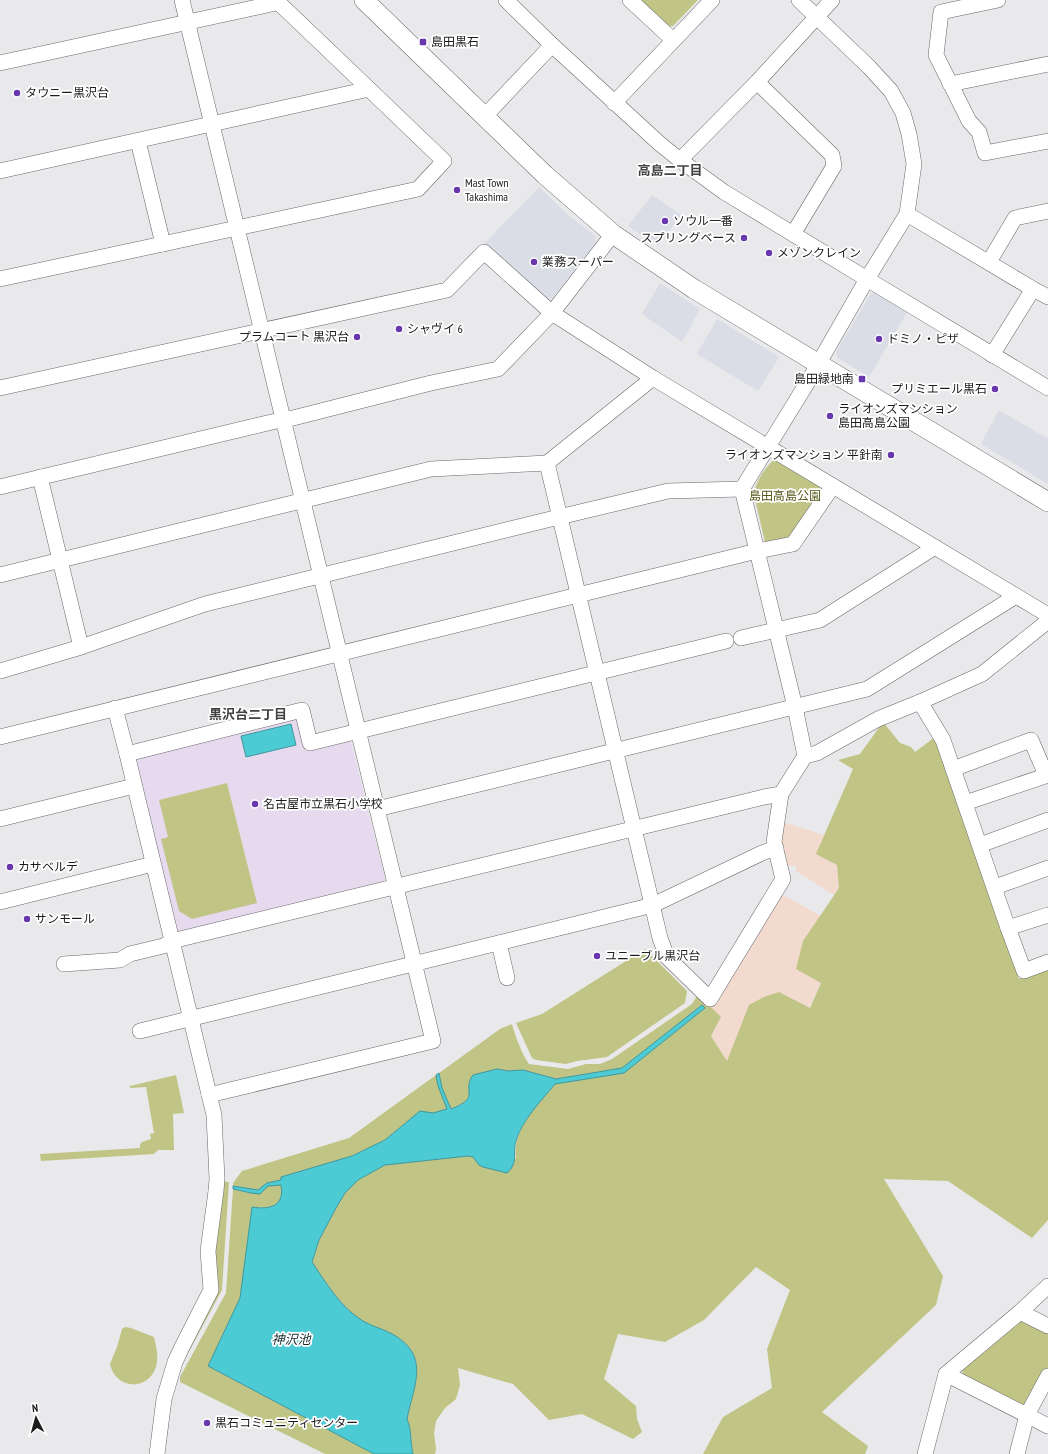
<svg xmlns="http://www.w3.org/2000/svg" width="1048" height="1454" viewBox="0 0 1048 1454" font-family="'PT Sans Narrow','Noto Sans JP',sans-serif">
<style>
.built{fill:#dadce6}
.industrial{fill:#f2dacf}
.education{fill:#e7daee}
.green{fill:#c0c485}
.water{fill:#4dcbd4;stroke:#3e969d}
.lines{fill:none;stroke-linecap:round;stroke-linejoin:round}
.minor-casing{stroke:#68686b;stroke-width:16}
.tertiary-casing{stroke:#68686b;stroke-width:20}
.minor{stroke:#fff;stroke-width:15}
.tertiary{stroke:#fff;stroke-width:19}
.poi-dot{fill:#6837ae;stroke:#fff;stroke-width:1.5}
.labels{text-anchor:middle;stroke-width:3.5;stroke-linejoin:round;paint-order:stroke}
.poi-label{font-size:12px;fill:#1c1c1d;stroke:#fff;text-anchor:start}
.park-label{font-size:12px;fill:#555717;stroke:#fff}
.neighbourhood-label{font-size:13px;font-weight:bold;fill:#404143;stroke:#fff}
.water-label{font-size:13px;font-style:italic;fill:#182e2f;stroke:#fff}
</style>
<rect width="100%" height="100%" fill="#e9e9ec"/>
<g class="built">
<path d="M 539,187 L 569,216 L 595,236 L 596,243 L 552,298 L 546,299 L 484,244 Z"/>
<path d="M 652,195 L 681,215 L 658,246 L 628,226 Z"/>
<path d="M 660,283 L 700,309 L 682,342 L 642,314 Z"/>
<path d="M 879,292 L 909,309 L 869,377 L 838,358 L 836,352 L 871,293 Z"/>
<path d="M 717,319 L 779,357 L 758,391 L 697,354 Z"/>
<path d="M 999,410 L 1048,439 L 1048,484 L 981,444 Z"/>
</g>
<g class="industrial">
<path d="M 783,822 L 824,835 L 817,854 L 837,865 L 839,888 L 834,895 L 796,871 L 796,866 L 786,865 L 780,843 Z"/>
<path d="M 781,894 L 821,916 L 804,940 L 821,983 L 809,1008 L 779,992 L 727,1061 L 711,1036 L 721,1017 L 711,1008 Z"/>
</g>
<path class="education" d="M 293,717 L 298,720 L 306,749 L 347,739 L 351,742 L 385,879 L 381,885 L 180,934 L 174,932 L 133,761 L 138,755 Z"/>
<g class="green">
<path d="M 640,0 L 698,0 L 673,26 L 667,26 Z"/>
<path d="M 776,458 L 823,485 L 823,494 L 790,540 L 765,542 L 754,495 C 755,482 766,466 776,458 Z"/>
<path d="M 883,722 L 900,743 L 911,747 L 915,752 L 935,737 L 939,743 L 1019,979 L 1048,969 L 1048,1220 L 1032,1238 L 948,1181 L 884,1179 L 943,1276 L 936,1305 L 822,1412 L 868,1446 L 865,1454 L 703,1454 L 723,1417 L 772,1388 L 767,1349 L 790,1290 L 756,1267 L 704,1320 L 665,1342 L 618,1334 L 604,1379 L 636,1406 L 637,1419 L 642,1432 L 633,1439 L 582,1414 L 549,1420 L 513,1384 L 458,1368 L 460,1385 L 456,1399 L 445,1408 L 436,1421 L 434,1433 L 436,1449 L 435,1454 L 413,1454 C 410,1443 412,1430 407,1419 C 413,1387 431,1356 394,1335 C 384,1329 373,1327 363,1321 C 341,1308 326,1283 312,1262 L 319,1240 L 336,1208 L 345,1193 L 358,1180 L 385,1165 L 468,1156 L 473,1157 L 479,1165 L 516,1158 C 512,1129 538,1105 555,1084 L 624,1073 L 705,1008 L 702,1005 L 622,1068 L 556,1079 L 523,1070 L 508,1071 L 496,1069 L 470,1094 C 467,1103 459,1105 451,1109 L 442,1088 L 439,1073 L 500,1029 L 512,1024 C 516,1038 521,1052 529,1064 L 568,1069 L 586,1064 L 600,1064 L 612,1059 L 692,1004 L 698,994 L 721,1017 L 711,1036 L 727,1061 L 749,1005 L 764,997 L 779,992 L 810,1008 L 821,983 L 796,969 L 803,941 L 839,888 L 837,865 L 816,854 L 853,769 L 838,760 L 860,754 Z"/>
<path d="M 227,783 L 257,903 L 192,919 L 179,911 L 161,839 L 168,837 L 159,800 Z"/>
<path d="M 645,949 L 687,991 L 685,1003 L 607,1057 L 577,1061 L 566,1064 L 536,1060 L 532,1058 L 516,1023 L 542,1014 Z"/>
<path d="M 176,1075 L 184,1113 L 173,1114 L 174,1150 L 158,1150 L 154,1154 L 41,1161 L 40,1154 L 140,1148 L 140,1144 L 142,1142 L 151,1139 L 150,1134 L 154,1133 L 146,1087 L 130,1088 L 130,1086 Z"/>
<path d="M 436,1075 L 438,1086 L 447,1109 L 433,1113 L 420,1111 L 385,1140 L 352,1156 L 281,1177 L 281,1180 L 267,1183 L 258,1190 L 233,1186 L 233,1183 L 242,1171 L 349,1138 Z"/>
<path d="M 221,1181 L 229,1182 L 222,1290 L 178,1372 L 192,1338 L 213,1250 Z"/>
<path d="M 275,1185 L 281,1185 C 284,1208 270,1209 252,1207 L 240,1298 L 208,1366 L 374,1454 L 325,1454 L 180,1382 L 180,1377 L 226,1293 L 233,1189 C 244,1192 259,1197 267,1186 Z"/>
<path d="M 1017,1320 L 1024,1320 L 1048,1333 L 1048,1368 L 1027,1406 L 1024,1407 L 963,1375 L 962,1367 Z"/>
<path d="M 125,1327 L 131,1328 L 154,1337 C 156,1345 158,1354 157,1362 C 153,1391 116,1392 110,1364 L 117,1347 L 122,1329 Z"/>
</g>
<g class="water">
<path d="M 291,724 L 296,745 L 246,757 L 241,736 Z"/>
<path d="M 702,1005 L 705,1008 L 624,1073 L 555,1084 C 541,1101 522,1120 516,1141 C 512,1154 519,1162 507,1173 L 483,1167 L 479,1165 L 473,1157 L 468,1156 L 385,1165 L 358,1180 L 345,1193 L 336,1208 L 319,1240 L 312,1262 C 326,1283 341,1308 363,1321 C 373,1327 384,1329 394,1335 C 431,1357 413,1387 407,1419 C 412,1430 410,1443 413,1454 L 374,1454 L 208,1366 L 240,1298 L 252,1207 C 270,1210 285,1206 281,1185 L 268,1186 L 260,1194 L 251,1193 L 233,1189 L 233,1186 L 258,1190 L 267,1183 L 281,1180 L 281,1177 L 352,1156 L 385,1140 L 420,1111 L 433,1113 L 447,1109 L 438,1086 L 436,1075 L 439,1073 L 442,1088 L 451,1109 C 482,1097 461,1092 473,1075 L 497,1069 L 508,1071 L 523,1070 L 556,1079 L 622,1068 Z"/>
</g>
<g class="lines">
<defs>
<g id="minor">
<path d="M 182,0 L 433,1041 L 209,1095"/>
<path d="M 506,0 L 552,45"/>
<path d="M 630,0 L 673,40"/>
<path d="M 799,0 L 869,67 L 891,91 L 903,113 L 909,134 L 914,164 L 907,214 L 867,279 L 1048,388"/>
<path d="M 998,0 L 941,12 L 936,55 L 969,121 L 979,132 L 985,153 L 1048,141"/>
<path d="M 0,63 L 276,3 L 280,4 L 369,89"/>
<path d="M 757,82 L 832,155 L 834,166 L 793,234"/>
<path d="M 950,84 L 1048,64"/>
<path d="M 614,103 L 712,0"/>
<path d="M 485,116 L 552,45 L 660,144 L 680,160 L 724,192 L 867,279 L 812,375 L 742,489 L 795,707 L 805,756 L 781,794 L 774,842 L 783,879 L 710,999 L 667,957 L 660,938 L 547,463"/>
<path d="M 138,141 L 163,244"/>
<path d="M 680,160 L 757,82 L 832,0"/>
<path d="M 0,171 L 369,89 L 444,161 L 418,189 L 0,279"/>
<path d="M 907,214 L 1033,289 L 992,355"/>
<path d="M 989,262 L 1015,218 L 1048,211"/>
<path d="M 1033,289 L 1048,297"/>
<path d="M 0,388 L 447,290 L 484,252 L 552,313 L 653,378 L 1048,615"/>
<path d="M 40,477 L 81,647"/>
<path d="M 0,487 L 276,421 L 293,418 L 431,383 L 498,369 L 552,313 L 613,234"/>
<path d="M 0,575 L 431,469 L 547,463 L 653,378"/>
<path d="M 741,638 L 820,620 L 935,547"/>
<path d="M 0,671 L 81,647 L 205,604 L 559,517 L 668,491 L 742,489"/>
<path d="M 920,702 L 943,740 L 1008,928 L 1048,915"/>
<path d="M 115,708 L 127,754 L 214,1115 L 217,1179 L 216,1191 L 208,1251 L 211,1290 L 182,1347 L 175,1362 L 164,1399 L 157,1454"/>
<path d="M 0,737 L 578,595 L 757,551 L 793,544 L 833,486"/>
<path d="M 127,754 L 302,710 L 310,743 L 726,641"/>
<path d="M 805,756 L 817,753 L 878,719 L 920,702 L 982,674 L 1048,621"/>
<path d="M 953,769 L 1031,740 L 1046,775"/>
<path d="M 965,803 L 1048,775"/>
<path d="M 377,809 L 867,689 L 1016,596"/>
<path d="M 0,819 L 134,786"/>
<path d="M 980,845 L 1048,820"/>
<path d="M 995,887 L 1048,868"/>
<path d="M 0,902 L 153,864"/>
<path d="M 1008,928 L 1024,971 L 1048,962"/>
<path d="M 499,943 L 507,978"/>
<path d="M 64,964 L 120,960 L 130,954 L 163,946 L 180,939 L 764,797 L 781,794"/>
<path d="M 140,1031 L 653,905 L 762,853 L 776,848"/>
<path d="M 1020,1312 L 1048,1326"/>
<path d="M 946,1374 L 1048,1426"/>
<path d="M 925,1454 L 946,1374 L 1020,1312 L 1048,1286"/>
<path d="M 1017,1454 L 1027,1415 L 1048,1376"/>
</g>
<path id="tertiary" d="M 364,0 L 545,175 L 613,234 L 694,289 L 1048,502"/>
</defs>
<use href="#minor" class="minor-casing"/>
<use href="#tertiary" class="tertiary-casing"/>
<use href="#minor" class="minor"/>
<use href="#tertiary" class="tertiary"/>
</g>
<g class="poi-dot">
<rect x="419" y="38" width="8" height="8" rx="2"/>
<circle cx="17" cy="93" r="4"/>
<circle cx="457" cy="190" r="4"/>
<circle cx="665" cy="221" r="4"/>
<circle cx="744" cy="238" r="4"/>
<circle cx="769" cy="253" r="4"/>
<circle cx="534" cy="262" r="4"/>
<circle cx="399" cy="329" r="4"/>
<circle cx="357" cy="337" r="4"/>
<circle cx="879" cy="339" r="4"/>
<rect x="858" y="375" width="8" height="8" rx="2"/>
<circle cx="995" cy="389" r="4"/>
<circle cx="830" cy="416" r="4"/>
<circle cx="891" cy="455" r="4"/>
<circle cx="255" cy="804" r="4"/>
<circle cx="10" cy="867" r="4"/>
<circle cx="27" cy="919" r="4"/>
<circle cx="597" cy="956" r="4"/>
<circle cx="207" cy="1423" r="4"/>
</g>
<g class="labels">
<g class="poi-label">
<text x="431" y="46">島田黒石</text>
<text x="25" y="97">タウニー黒沢台</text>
<text x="465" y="187">Mast Town<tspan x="465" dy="14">Takashima</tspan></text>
<text x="673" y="225">ソウル一番</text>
<text x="736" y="242" text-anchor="end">スプリングベース</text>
<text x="777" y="257">メゾンクレイン</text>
<text x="542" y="266">業務スーパー</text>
<text x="407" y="333">シャヴイ 6</text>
<text x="349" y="341" text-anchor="end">プラムコート 黒沢台</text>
<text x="887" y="343">ドミノ・ピザ</text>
<text x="854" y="383" text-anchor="end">島田緑地南</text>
<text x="987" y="393" text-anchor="end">プリミエール黒石</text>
<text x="838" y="413">ライオンズマンション<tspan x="838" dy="14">島田高島公園</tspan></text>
<text x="883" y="459" text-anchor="end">ライオンズマンション 平針南</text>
<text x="263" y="808">名古屋市立黒石小学校</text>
<text x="18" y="871">カサベルデ</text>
<text x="35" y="923">サンモール</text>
<text x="605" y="960">ユニーブル黒沢台</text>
<text x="215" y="1427">黒石コミュニティセンター</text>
</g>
<g class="park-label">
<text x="785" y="500">島田高島公園</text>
</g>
<g class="neighbourhood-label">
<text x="670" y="175">高島二丁目</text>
<text x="248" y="719">黒沢台二丁目</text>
</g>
<g class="water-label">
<text x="291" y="1344">神沢池</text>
</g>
</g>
<g transform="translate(36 1418) rotate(354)" stroke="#ffffff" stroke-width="3" paint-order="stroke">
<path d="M0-3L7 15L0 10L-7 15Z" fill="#1c1c1d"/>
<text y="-6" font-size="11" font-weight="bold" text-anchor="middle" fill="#1c1c1d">N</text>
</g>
</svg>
